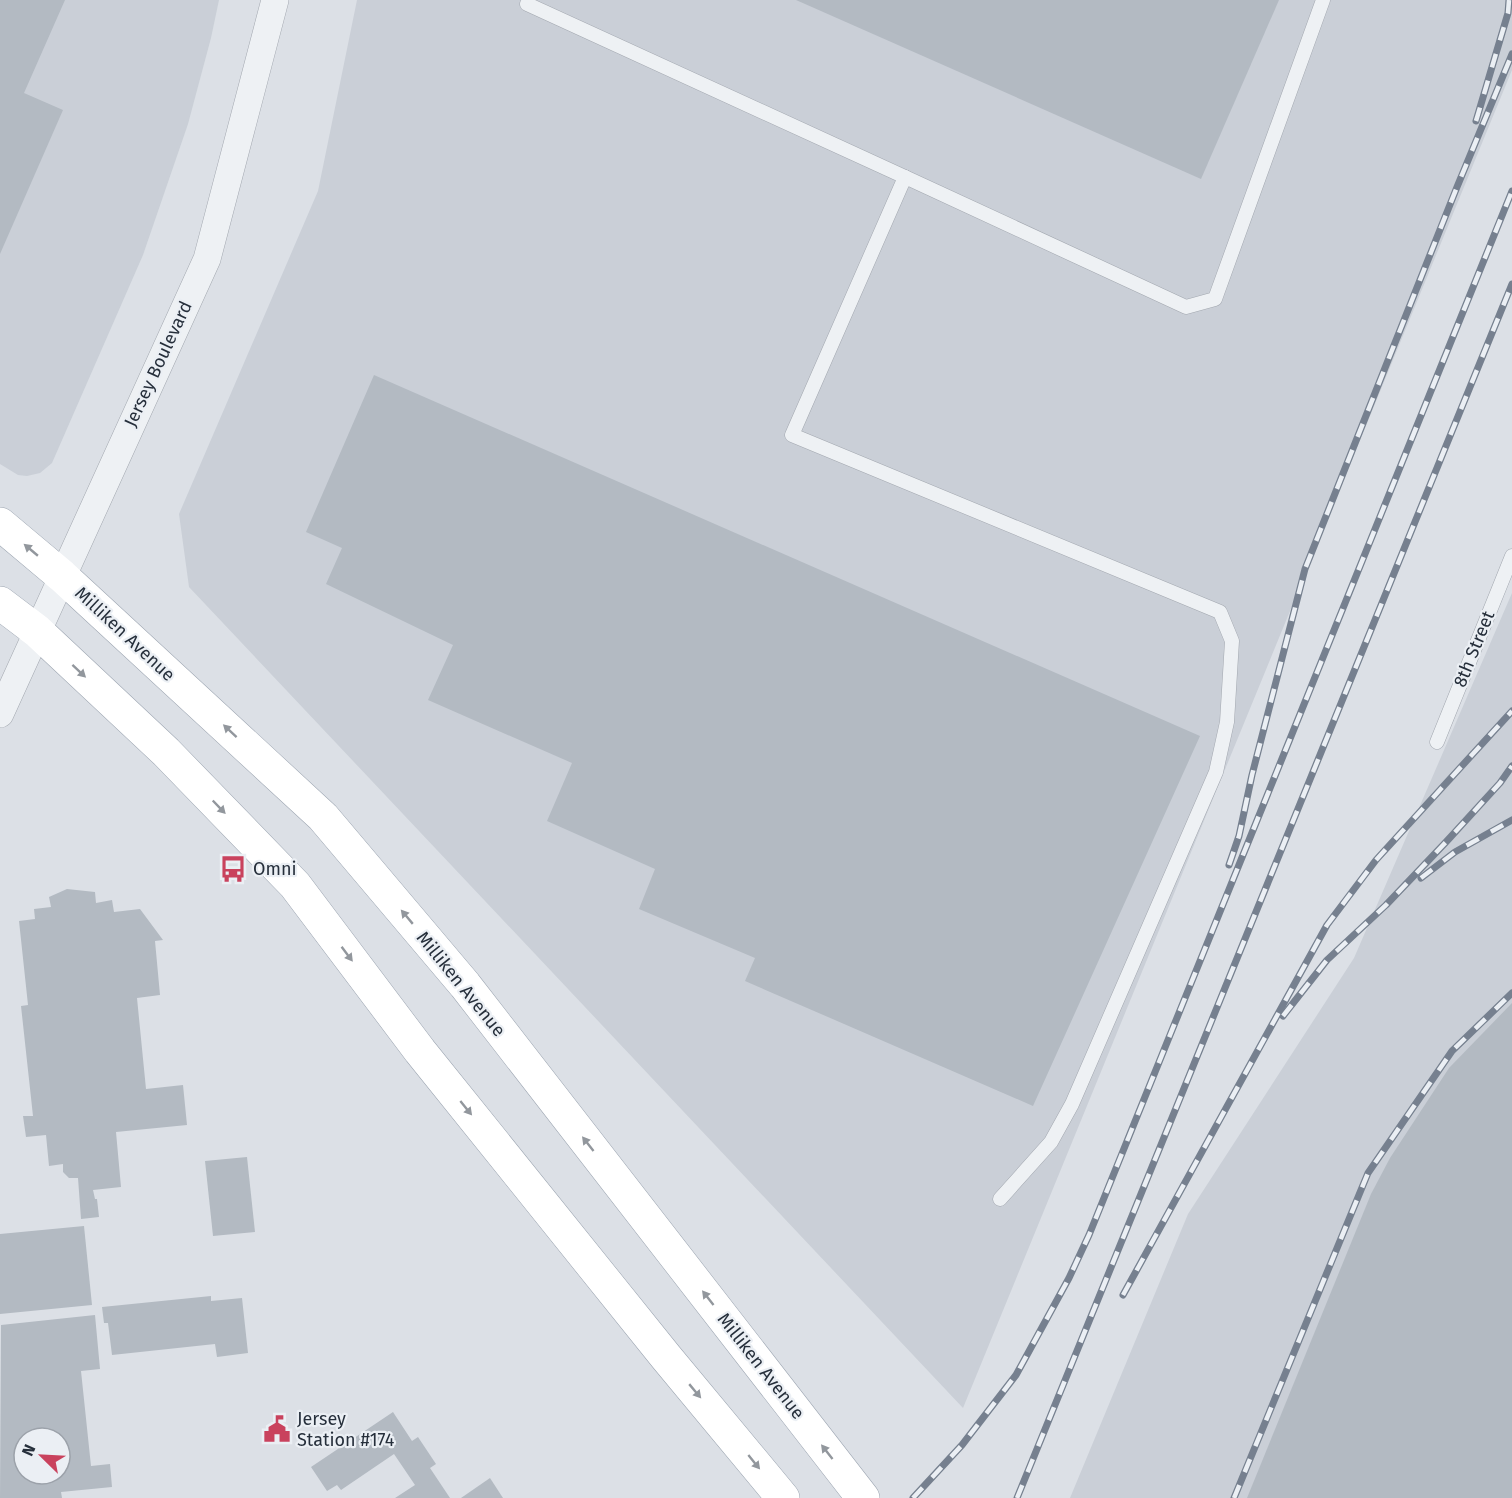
<svg xmlns="http://www.w3.org/2000/svg" width="1512" height="1498" viewBox="0 0 1512 1498" font-family="'Fira Sans',sans-serif">
<style>
.built{fill:#cacfd7}
.building{fill:#b3bac2;fill-rule:evenodd}
.lines{fill:none;stroke-linecap:round;stroke-linejoin:round}
.lane-casing{stroke:#a2a7af;stroke-width:15}
.street-casing{stroke:#a2a7af;stroke-width:28}
.primary-casing{stroke:#9ca5b1;stroke-width:34}
.lane{stroke:#eef1f4;stroke-width:14}
.street{stroke:#eef1f4;stroke-width:27}
.primary{stroke:#fff;stroke-width:33}
.rail-casing{stroke:#76808f;stroke-width:7}
.rail{stroke:#ebeff4;stroke-width:4.5;stroke-dasharray:14;stroke-linecap:butt}
.oneway{fill:#92979d}
.labels{text-anchor:middle;stroke-width:4.5;stroke-linejoin:round;paint-order:stroke}
.street-label{font-size:18px;fill:#262f3b;stroke:#ebeff4}
.poi-label{font-size:18px;fill:#262f3b;stroke:#ebeff4;text-anchor:start}
</style>
<rect width="100%" height="100%" fill="#dce0e6"/>
<g class="built">
<path d="M 0,0 L 219,0 L 211,38 L 188,124 L 143,255 L 52,463 L 40,473 L 27,476 L 18,475 L 0,464 Z"/>
<path d="M 357,0 L 1512,0 L 1512,70 L 963,1408 L 189,587 L 179,514 L 318,191 Z"/>
<path d="M 1512,593 L 1512,1498 L 1070,1498 L 1188,1214 L 1354,958 Z"/>
</g>
<g class="building">
<path d="M 0,0 L 65,0 L 24,93 L 63,110 L 0,254 Z"/>
<path d="M 796,0 L 1279,0 L 1201,179 Z"/>
<path d="M 374,375 L 1200,736 L 1033,1106 L 745,981 L 755,958 L 639,909 L 655,869 L 547,821 L 572,763 L 428,700 L 453,645 L 326,584 L 342,548 L 306,532 Z"/>
<path d="M 67,889 L 95,892 L 96,903 L 112,900 L 114,912 L 140,909 L 163,940 L 155,941 L 160,995 L 137,998 L 146,1089 L 183,1085 L 187,1125 L 116,1132 L 121,1187 L 93,1190 L 95,1199 L 97,1199 L 99,1217 L 81,1219 L 78,1178 L 69,1178 L 63,1172 L 63,1164 L 49,1166 L 46,1135 L 26,1137 L 23,1116 L 33,1116 L 21,1006 L 28,1005 L 19,921 L 35,919 L 34,909 L 51,907 L 49,897 Z"/>
<path d="M 1512,1003 L 1512,1498 L 1247,1498 L 1371,1194 L 1390,1158 L 1449,1068 Z"/>
<path d="M 247,1157 L 255,1232 L 213,1236 L 205,1161 Z"/>
<path d="M 84,1226 L 92,1305 L 0,1314 L 0,1234 Z"/>
<path d="M 211,1296 L 211,1301 L 242,1298 L 248,1353 L 217,1357 L 215,1344 L 112,1355 L 108,1323 L 104,1323 L 102,1307 Z"/>
<path d="M 95,1315 L 100,1369 L 81,1371 L 91,1466 L 110,1464 L 112,1487 L 61,1492 L 62,1498 L 0,1498 L 1,1325 ZM 24,1438 L 60,1438 L 60,1474 L 24,1474 Z"/>
<path d="M 393,1412 L 412,1441 L 418,1437 L 436,1464 L 430,1468 L 450,1498 L 395,1498 L 415,1485 L 394,1454 L 341,1490 L 337,1485 L 327,1491 L 311,1467 Z"/>
<path d="M 490,1478 L 503,1498 L 461,1498 Z"/>
</g>
<g class="lines">
<defs>
<g id="lane">
<path d="M 527,4 L 905,177"/>
<path d="M 1437,742 L 1512,556"/>
<path d="M 1000,1199 L 1051,1142 L 1072,1104 L 1216,772 L 1227,722 L 1232,641 L 1220,612 L 792,435 L 905,177 L 1186,307 L 1215,299 L 1323,0"/>
</g>
<path id="street" d="M 0,714 L 207,259 L 275,0"/>
<g id="primary">
<path d="M 0,524 L 62,576 L 323,817 L 465,985 L 863,1498"/>
<path d="M 0,603 L 37,631 L 166,752 L 295,885 L 420,1051 L 666,1357 L 783,1498"/>
</g>
</defs>
<use href="#lane" class="lane-casing"/>
<use href="#street" class="street-casing"/>
<use href="#primary" class="primary-casing"/>
<use href="#lane" class="lane"/>
<use href="#street" class="street"/>
<use href="#primary" class="primary"/>
<defs>
<g id="rail">
<path d="M 1476,121 L 1508,13 L 1509,0"/>
<path d="M 1229,865 L 1239,836 L 1252,775 L 1305,569 L 1457,187 L 1512,54"/>
<path d="M 1421,878 L 1455,852 L 1512,820"/>
<path d="M 1283,1016 L 1327,960 L 1386,905 L 1446,842 L 1500,783 L 1512,766"/>
<path d="M 1123,1295 L 1327,925 L 1376,860 L 1512,711"/>
<path d="M 913,1498 L 962,1445 L 1016,1375 L 1069,1278 L 1089,1235 L 1512,191"/>
<path d="M 1017,1498 L 1512,284"/>
<path d="M 1234,1498 L 1368,1173 L 1452,1051 L 1512,993"/>
</g>
</defs>
<use href="#rail" class="rail-casing"/>
<use href="#rail" class="rail"/>
</g>
<defs><path id="oneway-solid" d="M-6-.8H1V-3.2L6.5 0L1 3.2V.8H-6Z" transform="scale(1.5)"/></defs>
<g class="oneway">
<use href="#oneway-solid" transform="translate(31 550) rotate(-140)"/>
<use href="#oneway-solid" transform="translate(79 671) rotate(43)"/>
<use href="#oneway-solid" transform="translate(230 731) rotate(-137)"/>
<use href="#oneway-solid" transform="translate(219 807) rotate(46)"/>
<use href="#oneway-solid" transform="translate(407 917) rotate(-130)"/>
<use href="#oneway-solid" transform="translate(347 954) rotate(53)"/>
<use href="#oneway-solid" transform="translate(466 1108) rotate(51)"/>
<use href="#oneway-solid" transform="translate(588 1144) rotate(-128)"/>
<use href="#oneway-solid" transform="translate(708 1298) rotate(-128)"/>
<use href="#oneway-solid" transform="translate(695 1391) rotate(50)"/>
<use href="#oneway-solid" transform="translate(827 1452) rotate(-128)"/>
<use href="#oneway-solid" transform="translate(754 1462) rotate(51)"/>
</g>
<defs>
<symbol id="bus-bare" viewBox="-9 -9 18 18"><path d="M-5-6H5V4H4V6H2V4H-2V6H-4V4H-5ZM-3.5-4V0h7V-4ZM-3.5 1.2v1.5H-2V1.2ZM2 1.2v1.5H3.5V1.2Z" fill="#c9425d" stroke="#ebeff4" stroke-width="2.5" paint-order="stroke"/></symbol>
<symbol id="civic-bare" viewBox="-9 -9 18 18"><path d="M-.6-6.5H3V-4.5H.6V-3L4-1V1h2V6H-6V1h2V-1L-.6-3ZM-1.2 2.5V6h2.4V2.5Z" fill="#c9425d" stroke="#ebeff4" stroke-width="2.5" paint-order="stroke"/></symbol>
</defs>
<g fill-rule="evenodd">
<use href="#bus-bare" x="214" y="850" width="38" height="38"/>
<use href="#civic-bare" x="258" y="1410" width="38" height="38"/>
</g>
<g class="labels">
<g class="street-label">
<text transform="translate(158 364) rotate(-65)" y="6">Jersey Boulevard</text>
<text transform="translate(125 634) rotate(43)" y="6">Milliken Avenue</text>
<text transform="translate(1474 649) rotate(-68)" y="6">8th Street</text>
<text transform="translate(461 984) rotate(51)" y="6">Milliken Avenue</text>
<text transform="translate(761 1366) rotate(52)" y="6">Milliken Avenue</text>
</g>
<g class="poi-label">
<text x="253" y="875">Omni</text>
<text x="297" y="1425">Jersey<tspan x="297" dy="21">Station #174</tspan></text>
</g>
</g>
<g transform="translate(42 1456) rotate(294)"><circle r="28" fill="#ebeff4" stroke="#9ca2aa" stroke-width="1.5"/>
<path d="M0-4.5L10 22L0 15L-10 22Z" fill="#c9425d"/>
<text y="-9" font-size="16" font-weight="bold" text-anchor="middle" fill="#262f3b">N</text>
</g>
</svg>
